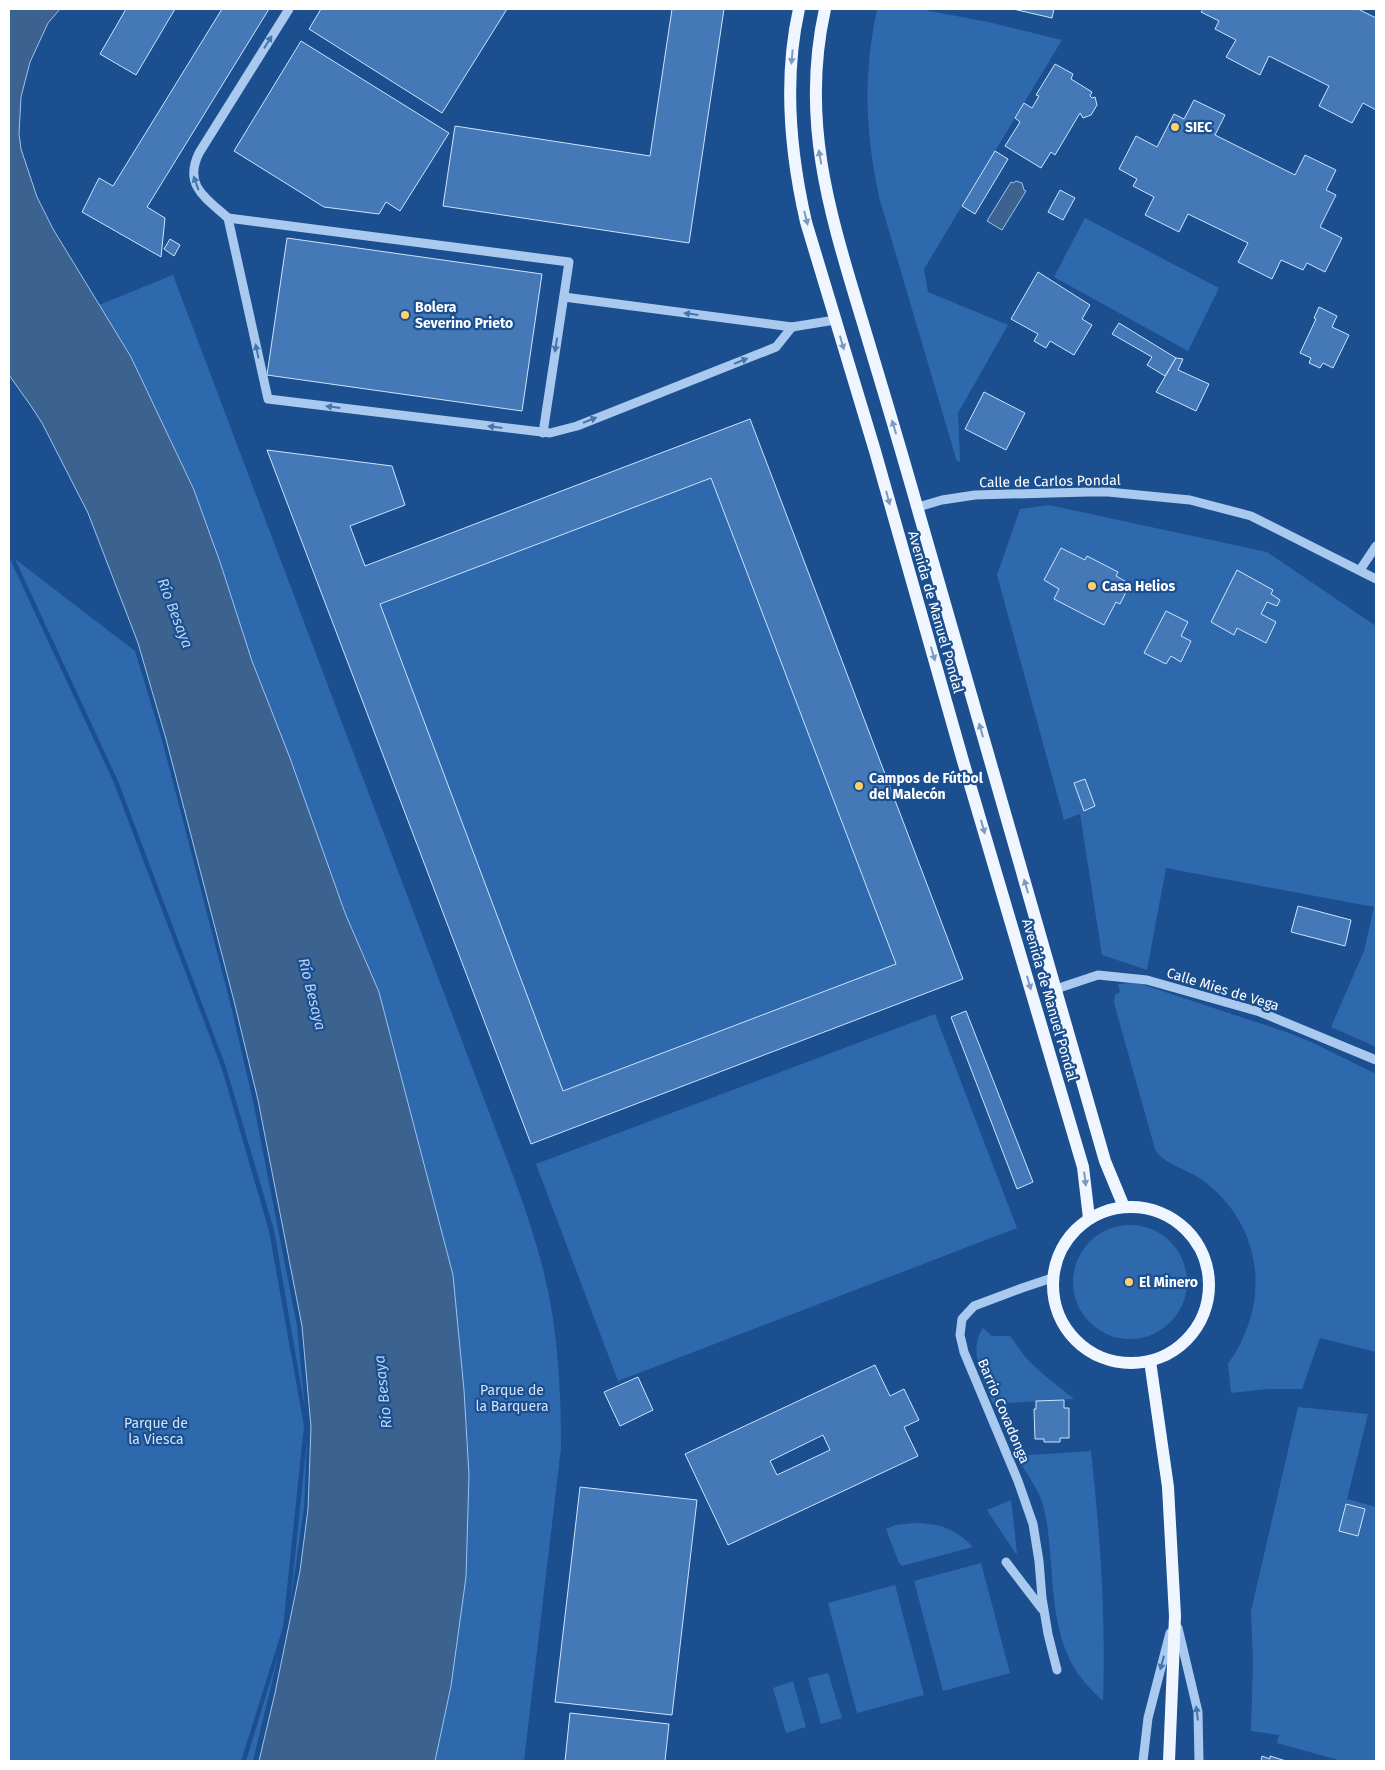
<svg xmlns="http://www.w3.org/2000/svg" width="1385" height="1770" viewBox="0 0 1385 1770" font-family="'Fira Sans',sans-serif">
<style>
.green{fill:#2e69ad}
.water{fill:#3c6290;stroke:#9cc4f0}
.building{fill:#4478b7;stroke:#cfe3fa;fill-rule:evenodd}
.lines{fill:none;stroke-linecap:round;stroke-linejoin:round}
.minor{stroke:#a9c9ee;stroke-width:9}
.major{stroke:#f0f6ff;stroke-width:12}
.oneway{fill:#4674ac}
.oneway2{fill:#7b9ac1}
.poi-dot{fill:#ffd166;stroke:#1b4f8f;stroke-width:2}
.labels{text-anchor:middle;stroke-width:4.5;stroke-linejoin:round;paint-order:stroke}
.poi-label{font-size:14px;font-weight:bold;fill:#fff;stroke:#1b4f8f;text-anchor:start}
.street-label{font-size:14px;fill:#fff;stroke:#1b4f8f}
.park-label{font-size:14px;fill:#cfe3fa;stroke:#1b4f8f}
.water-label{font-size:15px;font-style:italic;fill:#b5d3f5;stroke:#1b4f8f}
</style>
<rect width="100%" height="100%" fill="#1b4f8f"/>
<g class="green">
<path d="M 877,9 L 919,9 L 988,22 L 1062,40 L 924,269 L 928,292 L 1008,325 L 958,413 L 960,461 L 957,462 L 879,197 C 865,129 863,78 877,9 Z"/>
<path d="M 1085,218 L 1219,288 L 1188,351 L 1054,277 Z"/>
<path d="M 173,275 L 518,1189 C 528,1217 537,1245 544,1273 C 558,1330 561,1390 561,1448 L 524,1761 L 435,1761 L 451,1686 L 379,992 L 345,913 L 252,661 L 220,562 L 194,490 L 131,357 L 99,305 Z"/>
<path d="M 711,478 L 896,964 L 563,1091 L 380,604 Z"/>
<path d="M 1049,505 L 1267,552 L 1376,626 L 1376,1047 L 1331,1027 L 1364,951 L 1374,907 L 1166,868 L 1147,970 L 1102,955 L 1080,814 L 1064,820 L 997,575 L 1020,509 Z"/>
<path d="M 9,557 L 114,783 L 222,1069 L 269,1231 L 304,1426 L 283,1627 L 241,1761 L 9,1761 Z"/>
<path d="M 15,559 L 135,651 L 162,740 L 230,1002 L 253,1101 L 297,1326 L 305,1408 L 274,1230 L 226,1067 L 118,781 Z"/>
<path d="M 1130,983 L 1141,984 L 1289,1033 L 1311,1042 L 1376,1074 L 1376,1352 L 1320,1338 L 1302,1389 L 1268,1389 L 1231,1393 L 1228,1364 C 1271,1304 1264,1228 1205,1182 C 1191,1170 1163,1165 1155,1149 L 1114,1003 L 1115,995 L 1120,992 L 1118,984 Z"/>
<path d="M 935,1014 L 1017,1228 L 618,1381 L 536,1164 Z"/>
<circle cx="1130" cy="1282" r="57"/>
<path d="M 983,1328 L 992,1336 L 1010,1336 L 1026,1358 L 1044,1375 L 1074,1399 L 993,1404 C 984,1380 967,1351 983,1328 Z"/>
<path d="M 1298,1407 L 1368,1414 L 1347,1499 L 1376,1507 L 1376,1761 L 1342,1761 L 1277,1743 L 1279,1735 L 1251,1731 L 1253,1660 L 1251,1611 Z"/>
<path d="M 307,1440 L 304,1508 L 290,1605 Z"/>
<path d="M 1091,1451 C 1100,1534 1106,1617 1103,1701 C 1096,1694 1088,1687 1082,1679 C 1056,1646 1054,1602 1051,1563 C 1049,1542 1048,1519 1041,1499 C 1035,1484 1024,1470 1016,1456 Z"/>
<path d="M 1011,1500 L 1017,1553 L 1016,1554 L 987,1510 Z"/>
<path d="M 915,1523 C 941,1524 954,1528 973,1547 L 902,1566 L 899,1563 L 886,1529 L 895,1525 Z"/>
<path d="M 981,1563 L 1010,1673 L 943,1691 L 914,1581 Z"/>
<path d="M 895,1585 L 924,1695 L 857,1713 L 828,1603 Z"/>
<path d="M 279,1653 L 253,1761 L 246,1761 Z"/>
<path d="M 828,1673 L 842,1718 L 821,1724 L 808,1678 Z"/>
<path d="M 793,1681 L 806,1727 L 786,1733 L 773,1688 Z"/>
</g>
<g class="water">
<path d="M 9,9 L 60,9 L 48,23 L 30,62 L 21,97 L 19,134 L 21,149 L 37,197 L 53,229 L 131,357 L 194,490 L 220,562 L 252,661 L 290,758 L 345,913 L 379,992 L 453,1275 L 464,1390 L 469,1475 L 466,1577 L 451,1686 L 435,1761 L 259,1761 L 275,1693 L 300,1571 L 308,1509 L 311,1427 L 302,1326 L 258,1100 L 234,1001 L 166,739 L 138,643 L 88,513 L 42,423 L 31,406 L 9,375 Z"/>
<path d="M 1016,181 L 1022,183 L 1024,190 L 1026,191 L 1002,230 L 987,221 L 1011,182 L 1013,183 Z"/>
</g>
<g class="building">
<path d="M 126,9 L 175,9 L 136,75 L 100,54 Z"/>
<path d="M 222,9 L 269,9 L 147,207 L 165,218 L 161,257 L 82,212 L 99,178 L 113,186 Z"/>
<path d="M 321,9 L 507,9 L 442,113 L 309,29 Z"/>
<path d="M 672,9 L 724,9 L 689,243 L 443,206 L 455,126 L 650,156 Z"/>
<path d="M 1013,9 L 1054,9 L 1052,18 Z"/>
<path d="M 1203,9 L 1358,9 L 1376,18 L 1376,110 L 1363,103 L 1352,123 L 1319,106 L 1329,86 L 1269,56 L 1260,75 L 1226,57 L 1236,40 L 1215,29 L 1219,21 L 1201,12 Z"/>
<path d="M 301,41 L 449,133 L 400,211 L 386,202 L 379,214 L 324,207 L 234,151 Z"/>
<path d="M 1055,64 L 1073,74 L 1071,79 L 1092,92 L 1090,96 L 1092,98 L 1095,97 L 1097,105 L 1091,115 L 1083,118 L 1080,113 L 1055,155 L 1051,152 L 1041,168 L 1005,146 L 1020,122 L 1015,118 L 1024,103 L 1032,108 L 1039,96 L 1036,95 Z"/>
<path d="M 1194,100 L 1225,115 L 1215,135 L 1295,175 L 1305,155 L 1336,170 L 1326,190 L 1336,195 L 1320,227 L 1342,238 L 1325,272 L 1307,263 L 1303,270 L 1281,260 L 1272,279 L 1238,262 L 1248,243 L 1188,214 L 1179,232 L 1145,215 L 1154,197 L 1133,186 L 1137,179 L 1119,169 L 1136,136 L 1157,147 L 1174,114 L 1184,119 Z"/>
<path d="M 995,151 L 1008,159 L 975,214 L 962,206 Z"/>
<path d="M 1060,190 L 1075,198 L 1063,220 L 1048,212 Z"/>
<path d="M 287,238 L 542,274 L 522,411 L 267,375 Z"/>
<path d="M 170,239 L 180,245 L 174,256 L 164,249 Z"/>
<path d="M 1038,272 L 1090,305 L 1082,319 L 1092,325 L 1074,355 L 1050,341 L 1046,348 L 1034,341 L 1038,334 L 1011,319 Z"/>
<path d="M 1319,307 L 1337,316 L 1332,327 L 1349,335 L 1333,368 L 1323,363 L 1320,368 L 1309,363 L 1311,358 L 1300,353 L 1316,319 L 1314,318 Z"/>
<path d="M 1119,323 L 1176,358 L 1165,376 L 1147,365 L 1152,357 L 1112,334 Z"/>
<path d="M 1176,358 L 1183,359 L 1178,370 L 1209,384 L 1196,411 L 1156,392 Z"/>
<path d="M 984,392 L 1025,413 L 1006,450 L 965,429 Z"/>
<path d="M 750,419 L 963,979 L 531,1144 L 267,450 L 392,466 L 405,505 L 350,526 L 365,566 ZM 711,478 L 896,964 L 563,1091 L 380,604 Z"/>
<path d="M 1061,548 L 1085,560 L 1087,556 L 1118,572 L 1116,576 L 1130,584 L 1120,604 L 1116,602 L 1104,625 L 1054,599 L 1059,589 L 1044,580 Z"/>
<path d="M 1237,570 L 1273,590 L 1271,594 L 1280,600 L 1277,606 L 1267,602 L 1261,614 L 1276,622 L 1266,643 L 1237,628 L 1234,635 L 1211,622 Z"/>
<path d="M 1166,611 L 1188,622 L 1181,636 L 1191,641 L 1181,662 L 1171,656 L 1166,664 L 1144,653 Z"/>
<path d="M 1085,779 L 1095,806 L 1084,811 L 1074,783 Z"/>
<path d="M 1298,906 L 1351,920 L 1345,946 L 1291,932 Z"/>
<path d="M 966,1011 L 1033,1182 L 1017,1189 L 951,1017 Z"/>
<path d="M 875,1365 L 890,1396 L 904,1389 L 919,1420 L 904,1427 L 918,1456 L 728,1545 L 685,1454 ZM 823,1435 L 830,1450 L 777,1475 L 770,1461 Z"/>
<path d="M 638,1377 L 653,1410 L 620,1426 L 604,1392 Z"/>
<path d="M 1064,1400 L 1064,1408 L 1069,1408 L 1069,1438 L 1060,1438 L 1060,1442 L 1044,1442 L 1044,1439 L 1035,1439 L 1034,1409 L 1036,1409 L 1036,1401 Z"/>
<path d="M 580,1487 L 697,1500 L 672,1715 L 555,1702 Z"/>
<path d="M 1346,1504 L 1365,1509 L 1358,1536 L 1339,1531 Z"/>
<path d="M 570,1713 L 669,1724 L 665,1761 L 565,1761 Z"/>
<path d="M 1262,1756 L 1270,1759 L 1270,1756 L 1286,1761 L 1261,1761 Z"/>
</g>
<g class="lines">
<g class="minor">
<path d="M 228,218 L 268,399 L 550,433 L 577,426 L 776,347 L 792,327"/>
<path d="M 228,218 L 569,262 L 543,433"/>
<path d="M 228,218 C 206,198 183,186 199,153 L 289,9"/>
<path d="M 564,297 L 792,327 L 835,320"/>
<path d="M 918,507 L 942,500 L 975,495 L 1088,492 L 1108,492 L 1190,500 L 1251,516 L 1376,579"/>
<path d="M 1360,570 L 1376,546"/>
<path d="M 1056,989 L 1098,975 L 1147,980 L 1260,1012 L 1376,1060"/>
<path d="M 1052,1278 L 1022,1288 L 974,1306 L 962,1319 L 960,1335 L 964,1352 L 1018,1481 L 1033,1524 L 1039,1561 L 1042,1598 L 1048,1634 L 1057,1670"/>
<path d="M 1006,1562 L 1042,1609"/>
<path d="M 1178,1628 L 1198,1712 L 1199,1761"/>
<path d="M 1143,1761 L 1148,1718 L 1170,1633"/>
</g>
<g class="major">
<path d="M 799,9 C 783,80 790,152 806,222 L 875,451 L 963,761 L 1083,1167 L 1089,1218"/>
<path d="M 825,9 C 800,121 830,214 862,320 C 881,383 900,446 918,510 C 981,727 1044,944 1105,1161 L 1124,1207"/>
<circle cx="1131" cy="1285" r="78"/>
<path d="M 1150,1361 L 1168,1487 L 1175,1616 L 1169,1761"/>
</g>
</g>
<defs><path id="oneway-solid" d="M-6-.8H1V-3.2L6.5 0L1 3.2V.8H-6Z" transform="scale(1.25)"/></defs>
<g class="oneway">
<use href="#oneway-solid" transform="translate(268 42) rotate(-58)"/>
<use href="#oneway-solid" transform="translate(196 183) rotate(-110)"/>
<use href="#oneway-solid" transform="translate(691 314) rotate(-173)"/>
<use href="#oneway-solid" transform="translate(556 345) rotate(99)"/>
<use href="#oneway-solid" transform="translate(257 351) rotate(-102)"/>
<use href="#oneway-solid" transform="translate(741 361) rotate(-22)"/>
<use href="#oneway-solid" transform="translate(333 407) rotate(-173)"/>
<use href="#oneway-solid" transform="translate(590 420) rotate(-22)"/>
<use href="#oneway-solid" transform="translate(495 427) rotate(-173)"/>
<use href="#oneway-solid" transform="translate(1162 1663) rotate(105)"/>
<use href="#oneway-solid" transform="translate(1197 1713) rotate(-97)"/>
</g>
<g class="oneway2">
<use href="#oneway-solid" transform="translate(792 57) rotate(95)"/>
<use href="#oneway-solid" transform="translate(820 157) rotate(-100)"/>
<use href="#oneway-solid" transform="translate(806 218) rotate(76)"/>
<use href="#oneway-solid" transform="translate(842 343) rotate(74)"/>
<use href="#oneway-solid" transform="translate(894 427) rotate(-107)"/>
<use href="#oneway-solid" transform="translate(888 498) rotate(75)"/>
<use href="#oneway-solid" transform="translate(933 654) rotate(74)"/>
<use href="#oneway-solid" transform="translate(981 730) rotate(-106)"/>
<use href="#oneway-solid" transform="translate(983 827) rotate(74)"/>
<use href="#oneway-solid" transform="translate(1026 886) rotate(-106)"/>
<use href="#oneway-solid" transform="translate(1029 983) rotate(74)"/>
<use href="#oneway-solid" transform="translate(1085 1179) rotate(83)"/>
</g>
<g class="poi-dot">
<circle cx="1175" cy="127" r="5"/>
<circle cx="405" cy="315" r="5"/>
<circle cx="1092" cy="586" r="5"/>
<circle cx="859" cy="786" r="5"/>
<circle cx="1129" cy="1282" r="5"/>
</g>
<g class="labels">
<g class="poi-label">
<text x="1185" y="132">SIEC</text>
<text x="415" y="312">Bolera<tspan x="415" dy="16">Severino Prieto</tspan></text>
<text x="1102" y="591">Casa Helios</text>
<text x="869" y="783">Campos de Fútbol<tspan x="869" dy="16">del Malecón</tspan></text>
<text x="1139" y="1287">El Minero</text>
</g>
<g class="street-label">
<text transform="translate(1050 481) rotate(-1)" y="5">Calle de Carlos Pondal</text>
<text transform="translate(936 612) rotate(74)" y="5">Avenida de Manuel Pondal</text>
<text transform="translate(1223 989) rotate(17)" y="5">Calle Mies de Vega</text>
<text transform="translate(1050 1000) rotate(74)" y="5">Avenida de Manuel Pondal</text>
<text transform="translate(1004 1411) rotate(67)" y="5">Barrio Covadonga</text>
</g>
<g class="park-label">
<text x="512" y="1395">Parque de<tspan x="512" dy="16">la Barquera</tspan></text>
<text x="156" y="1428">Parque de<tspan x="156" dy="16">la Viesca</tspan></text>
</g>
<g class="water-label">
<text transform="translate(175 613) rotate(69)" y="5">Río Besaya</text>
<text transform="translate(312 994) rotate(76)" y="5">Río Besaya</text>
<text transform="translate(383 1392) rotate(-96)" y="5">Río Besaya</text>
</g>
</g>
<rect width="1385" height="1770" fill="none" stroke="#ffffff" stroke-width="20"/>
</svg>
